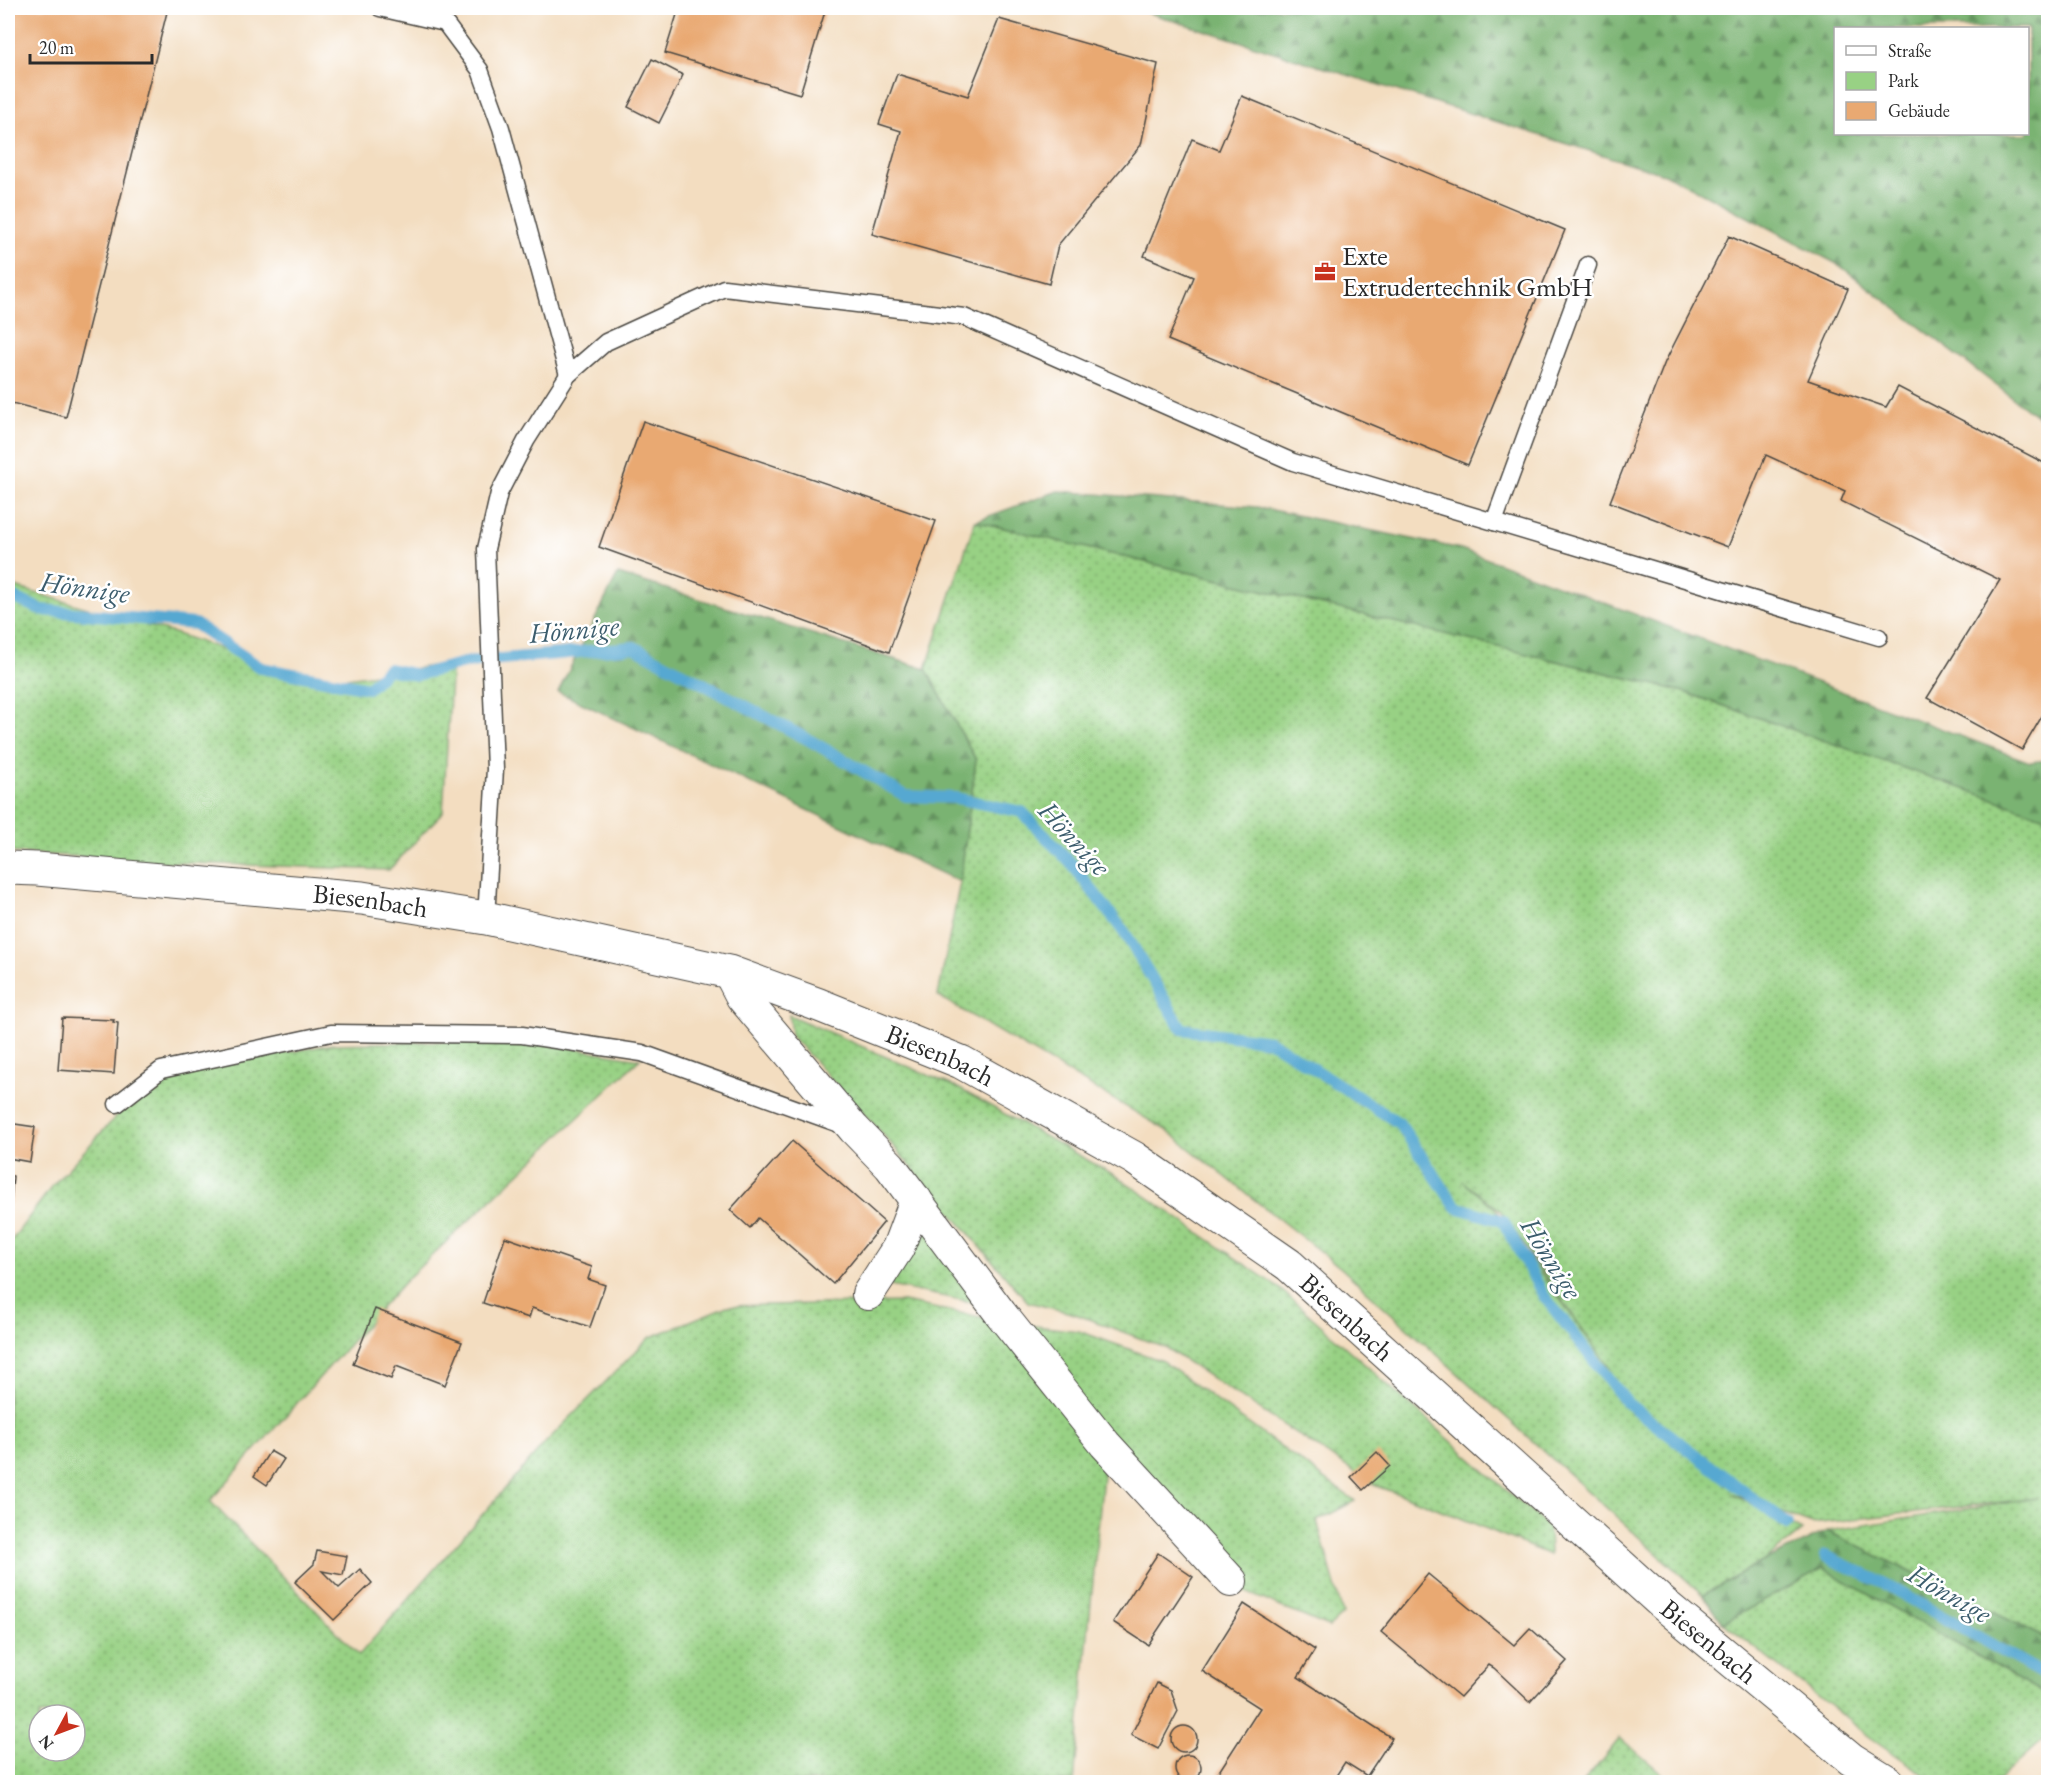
<svg xmlns="http://www.w3.org/2000/svg" width="2056" height="1790" viewBox="0 0 2056 1790" font-family="'EB Garamond',serif">
<style>
.green{fill:url(#green-dots);stroke:#627e58;stroke-width:1.5;fill-rule:evenodd}
.forest{fill:url(#forest-firs);stroke:#526f4e;stroke-width:1.5;fill-rule:evenodd}
.lines{fill:none;stroke-linecap:round;stroke-linejoin:round}
.stream{stroke:#56a8d1;stroke-width:12}
.building{fill:#e9a972}
.service-casing{stroke:#494641;stroke-width:19}
.minor-casing{stroke:#494641;stroke-width:34}
.secondary-casing{stroke:#494641;stroke-width:35}
.service{stroke:#fff;stroke-width:16}
.minor{stroke:#fff;stroke-width:32}
.secondary{stroke:#fff;stroke-width:33}
.labels{text-anchor:middle;stroke-width:5;stroke-linejoin:round;paint-order:stroke}
.poi-label{font-size:27px;fill:#2b2b2b;stroke:#fff;text-anchor:start}
.street-label{font-size:27px;fill:#2b2b2b;stroke:#fff}
.water-label{font-size:28px;font-style:italic;fill:#3c5d6d;stroke:#fff}
</style>
<defs>
<pattern id="green-dots" width="8" height="8" patternUnits="userSpaceOnUse" patternTransform="scale(1.5)"><rect width="8" height="8" fill="#98d184"/><path d="M2 2h.1M6 6h.1" fill="none" stroke="#7caa6c" stroke-width="1.8" stroke-linecap="round"/></pattern>
<pattern id="forest-firs" width="22" height="20" patternUnits="userSpaceOnUse" patternTransform="scale(1.5)"><rect width="22" height="20" fill="#7ab372"/><path d="M5 1l3.5 6h-7zM16 11l3.5 6h-7z" fill="#64925e"/></pattern>
</defs>
<rect width="100%" height="100%" fill="#fff"/>
<filter id="ink" filterUnits="userSpaceOnUse"><feTurbulence type="fractalNoise" baseFrequency=".0167" numOctaves="2"/><feDisplacementMap in="SourceGraphic" scale="12" xChannelSelector="R" yChannelSelector="G"/><feConvolveMatrix kernelMatrix="1 2 1 2 8 2 1 2 1" color-interpolation-filters="sRGB"/></filter>
<filter id="wash" filterUnits="userSpaceOnUse"><feTurbulence type="fractalNoise" baseFrequency=".008" numOctaves="4" result="noise"/><feDisplacementMap in="SourceGraphic" scale="24" xChannelSelector="R" yChannelSelector="G"/><feGaussianBlur stdDeviation="1.35" result="paint"/><feColorMatrix in="noise" values="0 0 0 0 0 0 0 0 0 0 0 0 0 0 0 0 0 1.4 0 .05"/><feComposite in="paint" operator="in"/></filter>
<g filter="url(#wash)">
<rect width="100%" height="100%" fill="#f3ddc0"/>
<g class="green">
<path d="M 975,521 L 1681,691 L 2048,818 L 2048,1639 L 1827,1531 L 2037,1498 L 1812,1524 L 1732,1494 L 1802,1531 L 1762,1562 L 1703,1595 L 1341,1268 L 1166,1130 L 938,996 L 960,882 L 976,760 L 926,669 ZM 1462,1181 L 1500,1210 L 1610,1369 L 1494,1207 Z"/>
<path d="M 8,585 L 177,634 L 319,682 L 452,663 L 443,812 L 389,870 L 163,862 L 8,852 Z"/>
<path d="M 789,1015 L 958,1088 L 1118,1177 L 1279,1288 L 1549,1528 L 1550,1555 L 1422,1502 L 1376,1486 L 1166,1348 L 1075,1314 L 1028,1302 L 880,1131 L 791,1036 Z"/>
<path d="M 522,1040 L 640,1059 L 407,1279 L 210,1501 L 359,1655 L 546,1442 L 649,1338 L 727,1306 L 903,1302 L 1001,1321 L 1105,1454 L 1074,1782 L 8,1782 L 8,1245 L 53,1185 L 125,1107 L 167,1075 L 333,1044 ZM 39,1715 L 75,1715 L 75,1751 L 39,1751 Z"/>
<path d="M 922,1216 L 986,1305 L 890,1286 Z"/>
<path d="M 1018,1324 L 1079,1331 L 1162,1361 L 1355,1501 L 1317,1521 L 1343,1614 L 1329,1627 L 1231,1586 Z"/>
<path d="M 1823,1568 L 2048,1696 L 2048,1735 L 1996,1782 L 1935,1782 L 1870,1737 L 1723,1623 Z"/>
<path d="M 1620,1738 L 1672,1782 L 1584,1782 Z"/>
</g>
<g class="forest">
<path d="M 1133,8 L 2048,8 L 2048,425 L 1839,265 L 1670,176 ZM 1836,28 L 2028,28 L 2028,134 L 1836,134 Z"/>
<path d="M 1058,491 L 1257,507 L 1461,549 L 2030,762 L 2048,760 L 2048,818 L 1681,691 L 975,521 Z"/>
<path d="M 618,574 L 926,669 L 976,760 L 960,882 L 558,692 Z"/>
<path d="M 1827,1531 L 2048,1639 L 2048,1696 L 1823,1568 L 1723,1623 L 1703,1595 L 1762,1562 Z"/>
</g>
<g class="lines">
<g class="stream">
<path d="M 8,595 L 42,610 L 195,624 L 261,668 L 368,688 L 388,669 L 417,675 L 468,662 L 634,647 L 809,740 L 906,796 L 956,798 L 1022,812 L 1071,863 L 1125,933 L 1182,1029 L 1270,1041 L 1399,1123 L 1456,1207 L 1503,1221 L 1544,1296 L 1627,1403 L 1787,1524"/>
<path d="M 1825,1556 L 1885,1584 L 2048,1677"/>
</g>
</g>
<g id="blocks">
<g class="building">
<path d="M 8,8 L 168,8 L 66,417 L 8,402 Z"/>
<path d="M 679,8 L 826,8 L 800,94 L 665,53 Z"/>
<path d="M 999,19 L 1158,64 L 1141,145 L 1058,245 L 1049,284 L 872,234 L 901,131 L 879,124 L 897,74 L 968,96 Z"/>
<path d="M 652,59 L 683,75 L 659,123 L 628,107 Z"/>
<path d="M 1242,96 L 1565,230 L 1468,465 L 1168,340 L 1194,277 L 1144,256 L 1192,139 L 1219,150 Z"/>
<path d="M 1729,236 L 1848,289 L 1808,380 L 1886,407 L 1898,387 L 2048,465 L 2048,706 L 2022,750 L 1927,698 L 2000,580 L 1841,501 L 1845,491 L 1766,455 L 1728,547 L 1610,502 L 1665,362 Z"/>
<path d="M 643,421 L 936,521 L 889,652 L 599,547 Z"/>
<path d="M 62,1018 L 114,1020 L 113,1022 L 118,1023 L 114,1074 L 58,1070 Z"/>
<path d="M 8,1123 L 35,1127 L 30,1162 L 8,1158 Z"/>
<path d="M 792,1141 L 884,1222 L 833,1284 L 758,1218 L 750,1228 L 730,1210 Z"/>
<path d="M 8,1175 L 13,1176 L 11,1203 L 8,1203 Z"/>
<path d="M 505,1237 L 592,1267 L 588,1279 L 605,1285 L 590,1327 L 532,1308 L 529,1318 L 483,1303 Z"/>
<path d="M 375,1309 L 462,1342 L 445,1385 L 396,1366 L 391,1379 L 353,1364 Z"/>
<path d="M 270,1451 L 284,1459 L 267,1485 L 254,1476 Z"/>
<path d="M 1377,1452 L 1390,1466 L 1363,1490 L 1351,1477 Z"/>
<path d="M 317,1551 L 347,1556 L 343,1575 L 322,1571 L 339,1588 L 360,1569 L 372,1583 L 334,1620 L 295,1582 L 314,1564 Z"/>
<path d="M 1158,1553 L 1193,1577 L 1148,1645 L 1113,1622 Z"/>
<path d="M 1428,1574 L 1514,1645 L 1530,1628 L 1567,1661 L 1530,1702 L 1494,1668 L 1489,1665 L 1460,1697 L 1381,1632 Z"/>
<path d="M 1244,1604 L 1315,1650 L 1298,1677 L 1392,1738 L 1367,1776 L 1345,1762 L 1332,1782 L 1233,1782 L 1218,1773 L 1260,1708 L 1202,1671 Z"/>
<path d="M 1157,1683 L 1171,1690 L 1178,1711 L 1158,1749 L 1131,1735 Z"/>
<circle cx="1184" cy="1739" r="13"/>
<circle cx="1188" cy="1768" r="13"/>
</g>
</g>
</g>
<g filter="url(#ink)">
<use href="#blocks" fill-opacity="0" stroke="#494641" stroke-width="1.5"/>
<g class="lines">
<defs>
<g id="service">
<path d="M 380,8 L 445,23 L 480,70 L 501,128 L 568,375"/>
<path d="M 1494,522 L 1588,265"/>
<path d="M 486,918 L 495,769 L 486,549 L 499,493 L 526,441 L 568,375 L 606,342 L 724,288 L 964,317 L 1293,462 L 1879,637"/>
<path d="M 117,1104 L 161,1070 L 331,1033 L 522,1035 L 642,1053 L 845,1126"/>
</g>
<g id="minor">
<path d="M 729,972 L 742,997 L 854,1129 L 890,1166 L 1001,1314 L 1105,1444 L 1231,1581"/>
<path d="M 868,1294 L 898,1248 L 916,1200"/>
</g>
<g id="secondary">
<path id="s1" d="M 8,868 L 37,869 L 362,898 L 486,918 L 729,972 L 819,1005 L 961,1062 L 1134,1158 L 1289,1265 L 1661,1602 L 1851,1759 L 1888,1782"/>
</g>
</defs>
<use href="#service" class="service-casing"/>
<use href="#minor" class="minor-casing"/>
<use href="#secondary" class="secondary-casing"/>
<use href="#service" class="service"/>
<use href="#minor" class="minor"/>
<use href="#secondary" class="secondary"/>
</g>
</g>
<defs>
<symbol id="office-bare" viewBox="-9 -9 18 18"><path d="M-6-3h4V-5.5h4V-3h4V5H-6ZM-1-4.5V-3h2v-1.5ZM-6 0V1H6V0Z" fill="#c8321e" stroke="#fff" stroke-width="2.5" paint-order="stroke"/></symbol>
</defs>
<g fill-rule="evenodd">
<use href="#office-bare" x="1310" y="257" width="30" height="30"/>
</g>
<g class="labels">
<g class="poi-label">
<text x="1342" y="265">Exte<tspan x="1342" dy="31">Extrudertechnik GmbH</tspan></text>
</g>
<g class="street-label">
<text dy="9" stroke="none"><textPath href="#s1" startOffset="364">Biesenbach</textPath></text>
<text dy="9" stroke="none"><textPath href="#s1" startOffset="957">Biesenbach</textPath></text>
<text dy="9" stroke="none"><textPath href="#s1" startOffset="1443">Biesenbach</textPath></text>
<text dy="9" stroke="none"><textPath href="#s1" startOffset="1929">Biesenbach</textPath></text>
</g>
<g class="water-label">
<text transform="translate(85 587) rotate(8)" y="10">Hönnige</text>
<text transform="translate(574 629) rotate(-5)" y="10">Hönnige</text>
<text transform="translate(1075 838) rotate(47)" y="10">Hönnige</text>
<text transform="translate(1552 1258) rotate(58)" y="10">Hönnige</text>
<text transform="translate(1950 1593) rotate(30)" y="10">Hönnige</text>
</g>
</g>
<rect width="2056" height="1790" fill="none" stroke="#fff" stroke-width="30"/>
<rect x="1834" y="27" width="195" height="108" fill="#ffffff" stroke="#aaaaaa" stroke-width="1.5"/>
<rect x="1846" y="46" width="30" height="9" fill="#ffffff" stroke="#aaaaaa" stroke-width="1.5"/>
<text x="1888" y="57" font-size="18" fill="#2b2b2b">Straße</text>
<rect x="1846" y="72" width="30" height="18" fill="#98d184" stroke="#aaaaaa" stroke-width="1.5"/>
<text x="1888" y="87" font-size="18" fill="#2b2b2b">Park</text>
<rect x="1846" y="102" width="30" height="18" fill="#e9a972" stroke="#aaaaaa" stroke-width="1.5"/>
<text x="1888" y="117" font-size="18" fill="#2b2b2b">Gebäude</text>
<g transform="translate(57 1733) rotate(229)"><circle r="28" fill="#ffffff" stroke="#aaaaaa" stroke-width="1.5"/>
<path d="M0-4.5L10 22L0 15L-10 22Z" fill="#c8321e"/>
<text y="-9" font-size="16" font-weight="bold" text-anchor="middle" fill="#2b2b2b">N</text>
</g>
<path d="M30 54v9h122v-9" fill="none" stroke="#2b2b2b" stroke-width="3"/>
<text x="39" y="54" font-size="18" fill="#2b2b2b" stroke="#ffffff" stroke-width="4.5" paint-order="stroke">20 m</text>
</svg>
